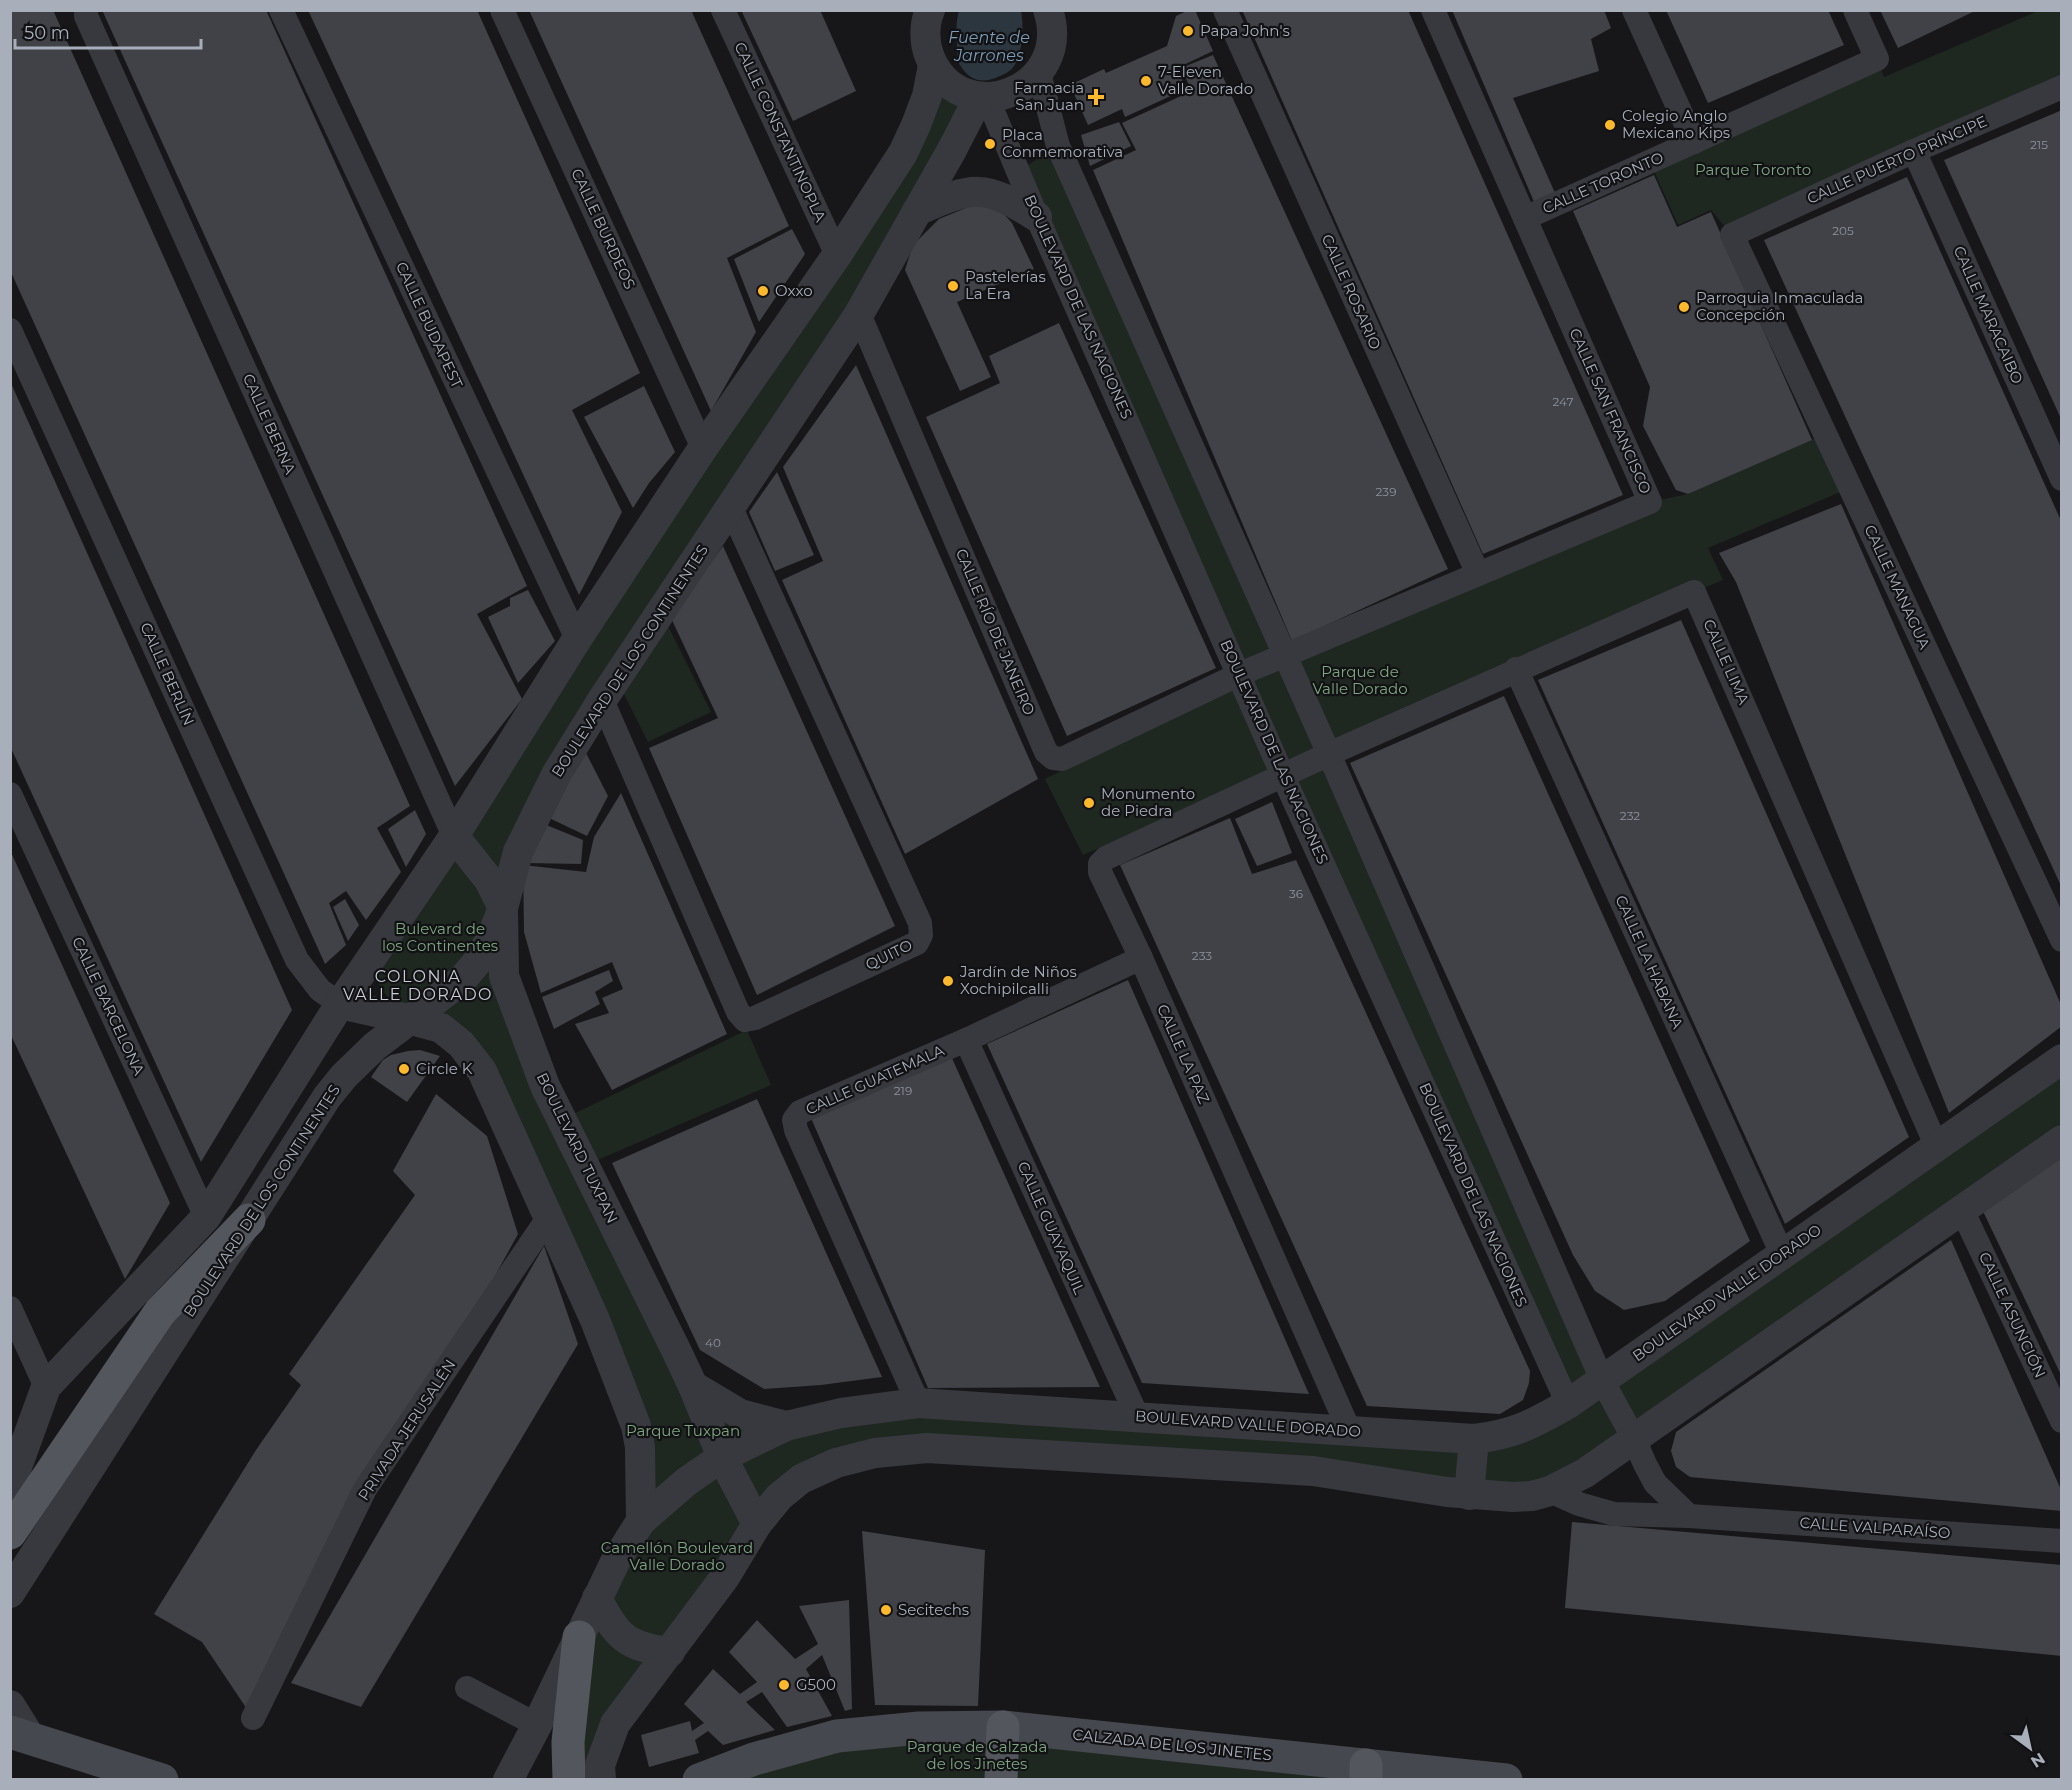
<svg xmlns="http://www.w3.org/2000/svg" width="2072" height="1790" viewBox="0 0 2072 1790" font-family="Montserrat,sans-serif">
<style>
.green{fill:#1f2820}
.water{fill:#2c363f}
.building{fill:#414247}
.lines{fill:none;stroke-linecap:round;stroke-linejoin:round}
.minor{stroke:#38393f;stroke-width:24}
.tertiary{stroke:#38393f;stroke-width:30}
.secondary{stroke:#46484f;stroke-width:33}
.primary{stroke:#54565e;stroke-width:33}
.poi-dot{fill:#feb82b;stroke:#121215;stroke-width:2}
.labels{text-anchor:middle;stroke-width:4.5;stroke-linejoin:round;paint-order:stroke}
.number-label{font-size:12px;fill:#8e939d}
.poi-label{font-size:15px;fill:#a8aeba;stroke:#121215;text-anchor:start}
.street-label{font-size:15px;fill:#a8aeba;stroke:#121215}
.park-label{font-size:15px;fill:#7ea681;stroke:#121215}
.water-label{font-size:16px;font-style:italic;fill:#7d9cb7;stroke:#121215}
.neighbourhood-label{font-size:16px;letter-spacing:1.5px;fill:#cacdd6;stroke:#121215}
</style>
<rect width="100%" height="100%" fill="#171719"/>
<g class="green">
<path d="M 2038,11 L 2061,11 L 2061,87 L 1732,235 L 1711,210 L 1678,225 L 1650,162 L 1877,59 L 1884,77 Z"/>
<path d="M 942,88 L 974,106 L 600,697 L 488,936 L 416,1008 L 389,999 L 375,979 Z"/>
<path d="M 1056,148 L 1598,1371 L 1564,1395 L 1021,169 Z"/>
<path d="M 1825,434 L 1850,488 L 1708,548 L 1723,580 L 1694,592 L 1329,754 L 1284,655 L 1650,502 L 1688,494 Z"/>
<path d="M 666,622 L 711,712 L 648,742 L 623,692 Z"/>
<path d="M 1238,684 L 1277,772 L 1083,855 L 1045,779 Z"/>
<path d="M 502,959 L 692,1387 L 780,1427 L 643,1518 L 597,1319 L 442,1027 L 441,999 Z"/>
<path d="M 747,1030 L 771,1085 L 586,1165 L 563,1119 Z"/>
<path d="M 2061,1059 L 2061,1140 L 1549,1490 L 926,1445 L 799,1477 L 668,1649 L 609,1615 L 618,1563 L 643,1524 L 786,1429 L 919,1406 L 1509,1437 Z"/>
<path d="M 598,1602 L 668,1653 L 601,1779 L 570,1780 Z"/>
<path d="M 1005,1730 L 1470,1780 L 706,1780 L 829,1739 Z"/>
</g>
<path class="water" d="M 959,11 L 1021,11 C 1024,26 1023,52 1014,66 C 1011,71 1005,74 1000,76 C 984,84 970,82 960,65 C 956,60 957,50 957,43 C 956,31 956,22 959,11 Z"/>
<g class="building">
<path d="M 10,10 L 53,10 L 410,806 L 377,828 L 401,872 L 366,920 L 346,891 L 329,903 L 346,945 L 325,964 L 10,270 Z"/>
<path d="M 102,10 L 266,10 L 527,586 L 477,614 L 522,699 L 455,786 Z"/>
<path d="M 308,10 L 477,10 L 640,373 L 572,410 L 622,512 L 579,595 Z"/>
<path d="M 529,10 L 691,10 L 789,226 L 727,258 L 756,332 L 711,411 Z"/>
<path d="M 741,10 L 820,10 L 856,91 L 793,121 Z"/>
<path d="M 1189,10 L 1195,10 L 1213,51 L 1177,68 L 1186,89 L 1125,117 L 1122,109 L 1088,125 L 1070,85 L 1104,69 L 1106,73 L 1167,46 L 1176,16 Z"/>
<path d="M 1242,10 L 1408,10 L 1623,495 L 1483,554 Z"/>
<path d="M 1452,10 L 1604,10 L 1611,28 L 1591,39 L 1599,71 L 1513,98 L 1555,193 L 1535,204 Z"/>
<path d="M 1666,10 L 1828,10 L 1844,45 L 1708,103 Z"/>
<path d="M 1880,10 L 1977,10 L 1898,48 Z"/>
<path d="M 1213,55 L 1448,569 L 1292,641 L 1093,170 L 1136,150 L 1122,123 L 1192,91 L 1181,68 Z"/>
<path d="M 2062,110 L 2062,421 L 1944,160 Z"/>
<path d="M 1119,122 L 1131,146 L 1090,166 L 1081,135 Z"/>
<path d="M 1654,175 L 1677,227 L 1711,212 L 1812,440 L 1688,494 L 1676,490 L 1643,426 L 1650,387 L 1573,211 Z"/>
<path d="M 1907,177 L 2062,523 L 2062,888 L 1764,240 Z"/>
<path d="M 978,203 L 1002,212 L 1012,223 L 1034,269 L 957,302 L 991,377 L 960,391 L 905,270 L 913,245 L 939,219 Z"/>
<path d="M 792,229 L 805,254 L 759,322 L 734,259 Z"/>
<path d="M 1059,323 L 1216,668 L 1067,736 L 926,417 L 1000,383 L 989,356 Z"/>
<path d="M 856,365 L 1038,779 L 905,854 L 782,580 L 823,561 L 783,467 Z"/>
<path d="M 10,381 L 292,1010 L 201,1162 L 10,746 Z"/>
<path d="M 644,386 L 675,452 L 649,483 L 633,508 L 584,417 Z"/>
<path d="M 777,472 L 814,555 L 775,571 L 749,512 Z"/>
<path d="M 1841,504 L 2062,1007 L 2062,1026 L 1949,1113 L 1736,582 L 1719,553 Z"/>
<path d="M 723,546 L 895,926 L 757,995 L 649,748 L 718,718 L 671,618 Z"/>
<path d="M 528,590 L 555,641 L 518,683 L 488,617 L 510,606 L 510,598 Z"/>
<path d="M 1681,620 L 1909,1137 L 1785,1224 L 1538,680 Z"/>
<path d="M 1504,696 L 1750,1241 L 1665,1301 L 1624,1310 L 1595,1291 L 1573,1255 L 1350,763 Z"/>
<path d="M 586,753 L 608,796 L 587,836 L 547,817 Z"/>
<path d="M 621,793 L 727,1034 L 612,1090 L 575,1024 L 609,1013 L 602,998 L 623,989 L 612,962 L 541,993 L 524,932 L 523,865 L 586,872 L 594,837 Z"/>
<path d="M 1272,802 L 1292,853 L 1257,866 L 1235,819 Z"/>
<path d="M 415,810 L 426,834 L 406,867 L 388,829 Z"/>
<path d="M 1230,818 L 1252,874 L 1296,860 L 1530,1371 L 1529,1383 L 1523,1400 L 1500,1414 L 1367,1406 L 1120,865 Z"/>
<path d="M 539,822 L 583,840 L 581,864 L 525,863 Z"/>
<path d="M 10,850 L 170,1203 L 125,1279 L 10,1033 Z"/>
<path d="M 345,899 L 359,925 L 348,941 L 333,907 Z"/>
<path d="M 609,970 L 613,981 L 595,992 L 600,1004 L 554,1029 L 542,997 Z"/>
<path d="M 1128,980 L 1309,1394 L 1142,1383 L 987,1044 Z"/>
<path d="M 420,1050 L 440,1056 L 407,1102 L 371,1077 L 383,1060 L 391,1055 L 408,1051 Z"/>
<path d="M 951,1056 L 1100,1387 L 928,1388 L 811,1118 Z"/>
<path d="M 436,1094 L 487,1136 L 518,1234 L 253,1718 L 202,1642 L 154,1614 L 256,1450 L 301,1385 L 289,1374 L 415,1195 L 393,1171 Z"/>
<path d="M 757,1099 L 882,1377 L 821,1385 L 764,1389 L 700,1350 L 612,1163 Z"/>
<path d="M 2062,1158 L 2062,1377 L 1981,1207 Z"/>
<path d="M 1951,1240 L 2062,1492 L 2062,1511 L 1690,1477 L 1676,1467 L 1671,1451 L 1676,1432 Z"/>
<path d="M 544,1246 L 578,1344 L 361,1707 L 291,1683 Z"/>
<path d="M 1572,1522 L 2062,1565 L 2062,1656 L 1565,1608 Z"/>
<path d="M 862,1531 L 985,1550 L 978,1706 L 875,1705 Z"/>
<path d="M 849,1600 L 852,1709 L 845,1711 L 822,1655 L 806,1669 L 832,1716 L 787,1727 L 762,1692 L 746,1702 L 775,1730 L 723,1745 L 708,1731 L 695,1740 L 699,1753 L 649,1767 L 641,1735 L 690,1721 L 692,1731 L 704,1723 L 684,1704 L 713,1669 L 740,1694 L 757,1682 L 729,1652 L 757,1620 L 795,1659 L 818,1644 L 799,1606 Z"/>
</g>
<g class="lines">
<g class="minor">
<path d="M 86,10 L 86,16 L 454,836"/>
<path d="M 281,10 L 577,639"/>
<path d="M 502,10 L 703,448"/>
<path d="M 723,10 L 837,255"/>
<path d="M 1225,10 L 1478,574"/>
<path d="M 1634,10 L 1694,142"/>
<path d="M 1039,73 L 1058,146 L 1329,754 L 1602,1380 L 1634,1439 L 1645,1464 L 1655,1483 L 1689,1516"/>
<path d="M 2062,87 L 1914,151 L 1732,235 L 2062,940"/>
<path d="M 987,97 L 1037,217 L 1283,776 L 1568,1404"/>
<path d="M 1914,151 L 2062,479"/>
<path d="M 1525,218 L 1877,59 L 1855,10"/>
<path d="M 859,314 L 1046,752 L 1053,758 L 1062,759 L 1240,674 L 1650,502 L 1433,10"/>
<path d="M 10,330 L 297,960 L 320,990 L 340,1004"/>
<path d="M 1516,669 L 1782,1254"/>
<path d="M 602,700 L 738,1012 L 745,1020 L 755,1018 L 917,943 L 921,935 L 920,923 L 730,506"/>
<path d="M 10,794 L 206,1217"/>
<path d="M 966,1040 L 1137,1416"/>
<path d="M 1962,1210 L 2062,1421"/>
<path d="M 10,1308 L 46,1387"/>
<path d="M 918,1403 L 796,1130 L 794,1120 L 800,1112 L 966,1040 L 1141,958"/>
<path d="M 1349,1430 L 1141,958 L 1100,872 L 1100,864 L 1106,858 L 1329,754 L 1694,592 L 1936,1145"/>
<path d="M 1550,1491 L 1579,1504 L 1614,1514 L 1689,1516 L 2062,1541"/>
<path d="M 467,1688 L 537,1725"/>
<path d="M 253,1718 L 365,1489 L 548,1218"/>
</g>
<g class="tertiary">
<path d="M 930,10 C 924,24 924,41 929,55 C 959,134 1075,91 1048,10"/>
<path d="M 917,211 C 974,186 983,183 1037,217"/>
<path d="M 454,836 L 489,880 L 503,908 L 504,976 L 545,1086 L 676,1350 L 693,1386 L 722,1457 L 757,1524"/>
<path d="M 340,1004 L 408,1019 L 441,1028 L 461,1044 L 482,1071 L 595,1320 L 636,1426 L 640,1447 L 641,1521"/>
<path d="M 693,1386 L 740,1414 L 786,1426"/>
<path d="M 10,1486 L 46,1387 L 206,1217 L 340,1004 L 454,836 L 577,639 L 703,448 L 837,255 L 903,153 L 916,125 L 927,96 L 933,65"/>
<path d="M 1469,1495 L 1474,1439"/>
<path d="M 10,1593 L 327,1097 L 344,1076 L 375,1046 L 462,980 L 477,962 L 491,938 L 503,908 L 518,852 L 557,773 L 602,700 L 859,314 L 953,148 L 979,97"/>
<path d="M 597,1598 C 616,1636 626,1647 670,1652"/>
<path d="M 10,1705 L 32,1740"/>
<path d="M 508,1780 L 537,1725 L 615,1562 L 641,1521 L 686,1482 L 722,1457 L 786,1426 L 841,1413 L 918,1403 L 1474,1439 C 1515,1434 1533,1424 1568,1404 L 2062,1059"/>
<path d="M 601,1780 L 600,1765 L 615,1724 L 725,1577 L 757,1524 L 779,1497 L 801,1479 L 836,1463 L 875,1453 L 927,1448 L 1313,1471 L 1447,1492 L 1513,1497 L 1532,1496 L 1550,1491 L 1585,1473 L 2062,1140"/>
</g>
<g class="secondary">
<path d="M 10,1732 L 162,1780"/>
<path d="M 699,1780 L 754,1759 L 837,1736 L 919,1728 L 1003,1727 L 1506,1780"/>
</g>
<g class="primary">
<path d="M 10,1533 L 160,1312 L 249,1220"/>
<path d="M 569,1780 L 568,1742 L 579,1637"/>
<path d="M 1001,1780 L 1003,1727"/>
<path d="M 1366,1780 L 1366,1765"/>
</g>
</g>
<g class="poi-dot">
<circle cx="1188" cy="31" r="6"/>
<circle cx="1146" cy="81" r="6"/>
<path d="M1093 88h6v6h6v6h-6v6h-6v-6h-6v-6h6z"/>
<circle cx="1610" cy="125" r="6"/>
<circle cx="990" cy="144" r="6"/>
<circle cx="953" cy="286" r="6"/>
<circle cx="763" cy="291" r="6"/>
<circle cx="1684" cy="307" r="6"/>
<circle cx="1089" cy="803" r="6"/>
<circle cx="948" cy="981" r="6"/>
<circle cx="404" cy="1069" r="6"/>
<circle cx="886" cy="1610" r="6"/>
<circle cx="784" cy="1685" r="6"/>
</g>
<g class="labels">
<g class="number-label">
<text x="2039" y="149">215</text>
<text x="1843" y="235">205</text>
<text x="1563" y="406">247</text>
<text x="1386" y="496">239</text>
<text x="1630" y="820">232</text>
<text x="1296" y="898">36</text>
<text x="1202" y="960">233</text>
<text x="903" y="1095">219</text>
<text x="713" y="1347">40</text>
</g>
<g class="poi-label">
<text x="1200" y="36">Papa John's</text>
<text x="1158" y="77">7-Eleven<tspan x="1158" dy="17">Valle Dorado</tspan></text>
<text x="1084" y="93" text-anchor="end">Farmacia<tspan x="1084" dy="17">San Juan</tspan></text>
<text x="1622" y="121">Colegio Anglo<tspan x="1622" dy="17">Mexicano Kips</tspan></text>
<text x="1002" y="140">Placa<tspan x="1002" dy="17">Conmemorativa</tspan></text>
<text x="965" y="282">Pastelerías<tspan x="965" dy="17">La Era</tspan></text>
<text x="775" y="296">Oxxo</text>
<text x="1696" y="303">Parroquia Inmaculada<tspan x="1696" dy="17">Concepción</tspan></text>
<text x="1101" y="799">Monumento<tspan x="1101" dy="17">de Piedra</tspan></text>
<text x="960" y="977">Jardín de Niños<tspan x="960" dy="17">Xochipilcalli</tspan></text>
<text x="416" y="1074">Circle K</text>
<text x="898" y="1615">Secitechs</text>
<text x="796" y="1690">G500</text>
</g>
<g class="street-label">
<text transform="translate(780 132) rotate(65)" y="5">CALLE CONSTANTINOPLA</text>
<text transform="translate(1897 160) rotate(-24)" y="5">CALLE PUERTO PRÍNCIPE</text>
<text transform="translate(1603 183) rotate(-24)" y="5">CALLE TORONTO</text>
<text transform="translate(603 229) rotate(65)" y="5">CALLE BURDEOS</text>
<text transform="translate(1351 292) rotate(66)" y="5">CALLE ROSARIO</text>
<text transform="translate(1078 307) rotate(66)" y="5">BOULEVARD DE LAS NACIONES</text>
<text transform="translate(1988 315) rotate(66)" y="5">CALLE MARACAIBO</text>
<text transform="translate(429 325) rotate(65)" y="5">CALLE BUDAPEST</text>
<text transform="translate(1610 411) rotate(66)" y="5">CALLE SAN FRANCISCO</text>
<text transform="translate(269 424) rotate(66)" y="5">CALLE BERNA</text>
<text transform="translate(1897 587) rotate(65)" y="5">CALLE MANAGUA</text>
<text transform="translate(995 632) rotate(67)" y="5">CALLE RÍO DE JANEIRO</text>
<text transform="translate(630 661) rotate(-57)" y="5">BOULEVARD DE LOS CONTINENTES</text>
<text transform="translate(1726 662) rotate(66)" y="5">CALLE LIMA</text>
<text transform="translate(167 674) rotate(66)" y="5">CALLE BERLÍN</text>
<text transform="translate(1274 752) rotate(66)" y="5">BOULEVARD DE LAS NACIONES</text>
<text transform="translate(889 955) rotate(-26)" y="5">QUITO</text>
<text transform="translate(1649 962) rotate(66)" y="5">CALLE LA HABANA</text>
<text transform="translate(108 1006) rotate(65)" y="5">CALLE BARCELONA</text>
<text transform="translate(1183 1054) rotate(66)" y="5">CALLE LA PAZ</text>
<text transform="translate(875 1080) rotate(-24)" y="5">CALLE GUATEMALA</text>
<text transform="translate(577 1148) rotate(64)" y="5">BOULEVARD TUXPAN</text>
<text transform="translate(1473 1195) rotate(66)" y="5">BOULEVARD DE LAS NACIONES</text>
<text transform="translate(262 1201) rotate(-57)" y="5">BOULEVARD DE LOS CONTINENTES</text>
<text transform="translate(1051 1228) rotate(66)" y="5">CALLE GUAYAQUIL</text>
<text transform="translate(1727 1293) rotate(-35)" y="5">BOULEVARD VALLE DORADO</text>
<text transform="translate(2012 1315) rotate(65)" y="5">CALLE ASUNCIÓN</text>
<text transform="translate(1248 1424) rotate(4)" y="5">BOULEVARD VALLE DORADO</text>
<text transform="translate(407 1430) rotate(-57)" y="5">PRIVADA JERUSALÉN</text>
<text transform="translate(1875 1528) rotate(4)" y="5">CALLE VALPARAÍSO</text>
<text transform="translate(1172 1745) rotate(6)" y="5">CALZADA DE LOS JINETES</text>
</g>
<g class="park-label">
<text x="1753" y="175">Parque Toronto</text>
<text x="1360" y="677">Parque de<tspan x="1360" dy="17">Valle Dorado</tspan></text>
<text x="440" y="934">Bulevard de<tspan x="440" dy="17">los Continentes</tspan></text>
<text x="683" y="1436">Parque Tuxpan</text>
<text x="677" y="1553">Camellón Boulevard<tspan x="677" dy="17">Valle Dorado</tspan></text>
<text x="977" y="1752">Parque de Calzada<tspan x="977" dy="17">de los Jinetes</tspan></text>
</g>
<g class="water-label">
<text x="989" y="43">Fuente de<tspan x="989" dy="18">Jarrones</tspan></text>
</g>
<g class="neighbourhood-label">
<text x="418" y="982">COLONIA<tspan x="418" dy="18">VALLE DORADO</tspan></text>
</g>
</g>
<rect width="2072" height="1790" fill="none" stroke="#a8aeba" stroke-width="24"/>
<g transform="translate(2030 1748) rotate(147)" stroke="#121215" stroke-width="4.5" paint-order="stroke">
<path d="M0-4.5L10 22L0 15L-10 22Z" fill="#a8aeba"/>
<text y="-9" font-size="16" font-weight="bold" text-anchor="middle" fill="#a8aeba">N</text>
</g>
<path d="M15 39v9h186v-9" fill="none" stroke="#a8aeba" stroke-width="3"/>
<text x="24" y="39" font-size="18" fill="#a8aeba" stroke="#121215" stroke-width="4.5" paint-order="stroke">50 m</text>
</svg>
